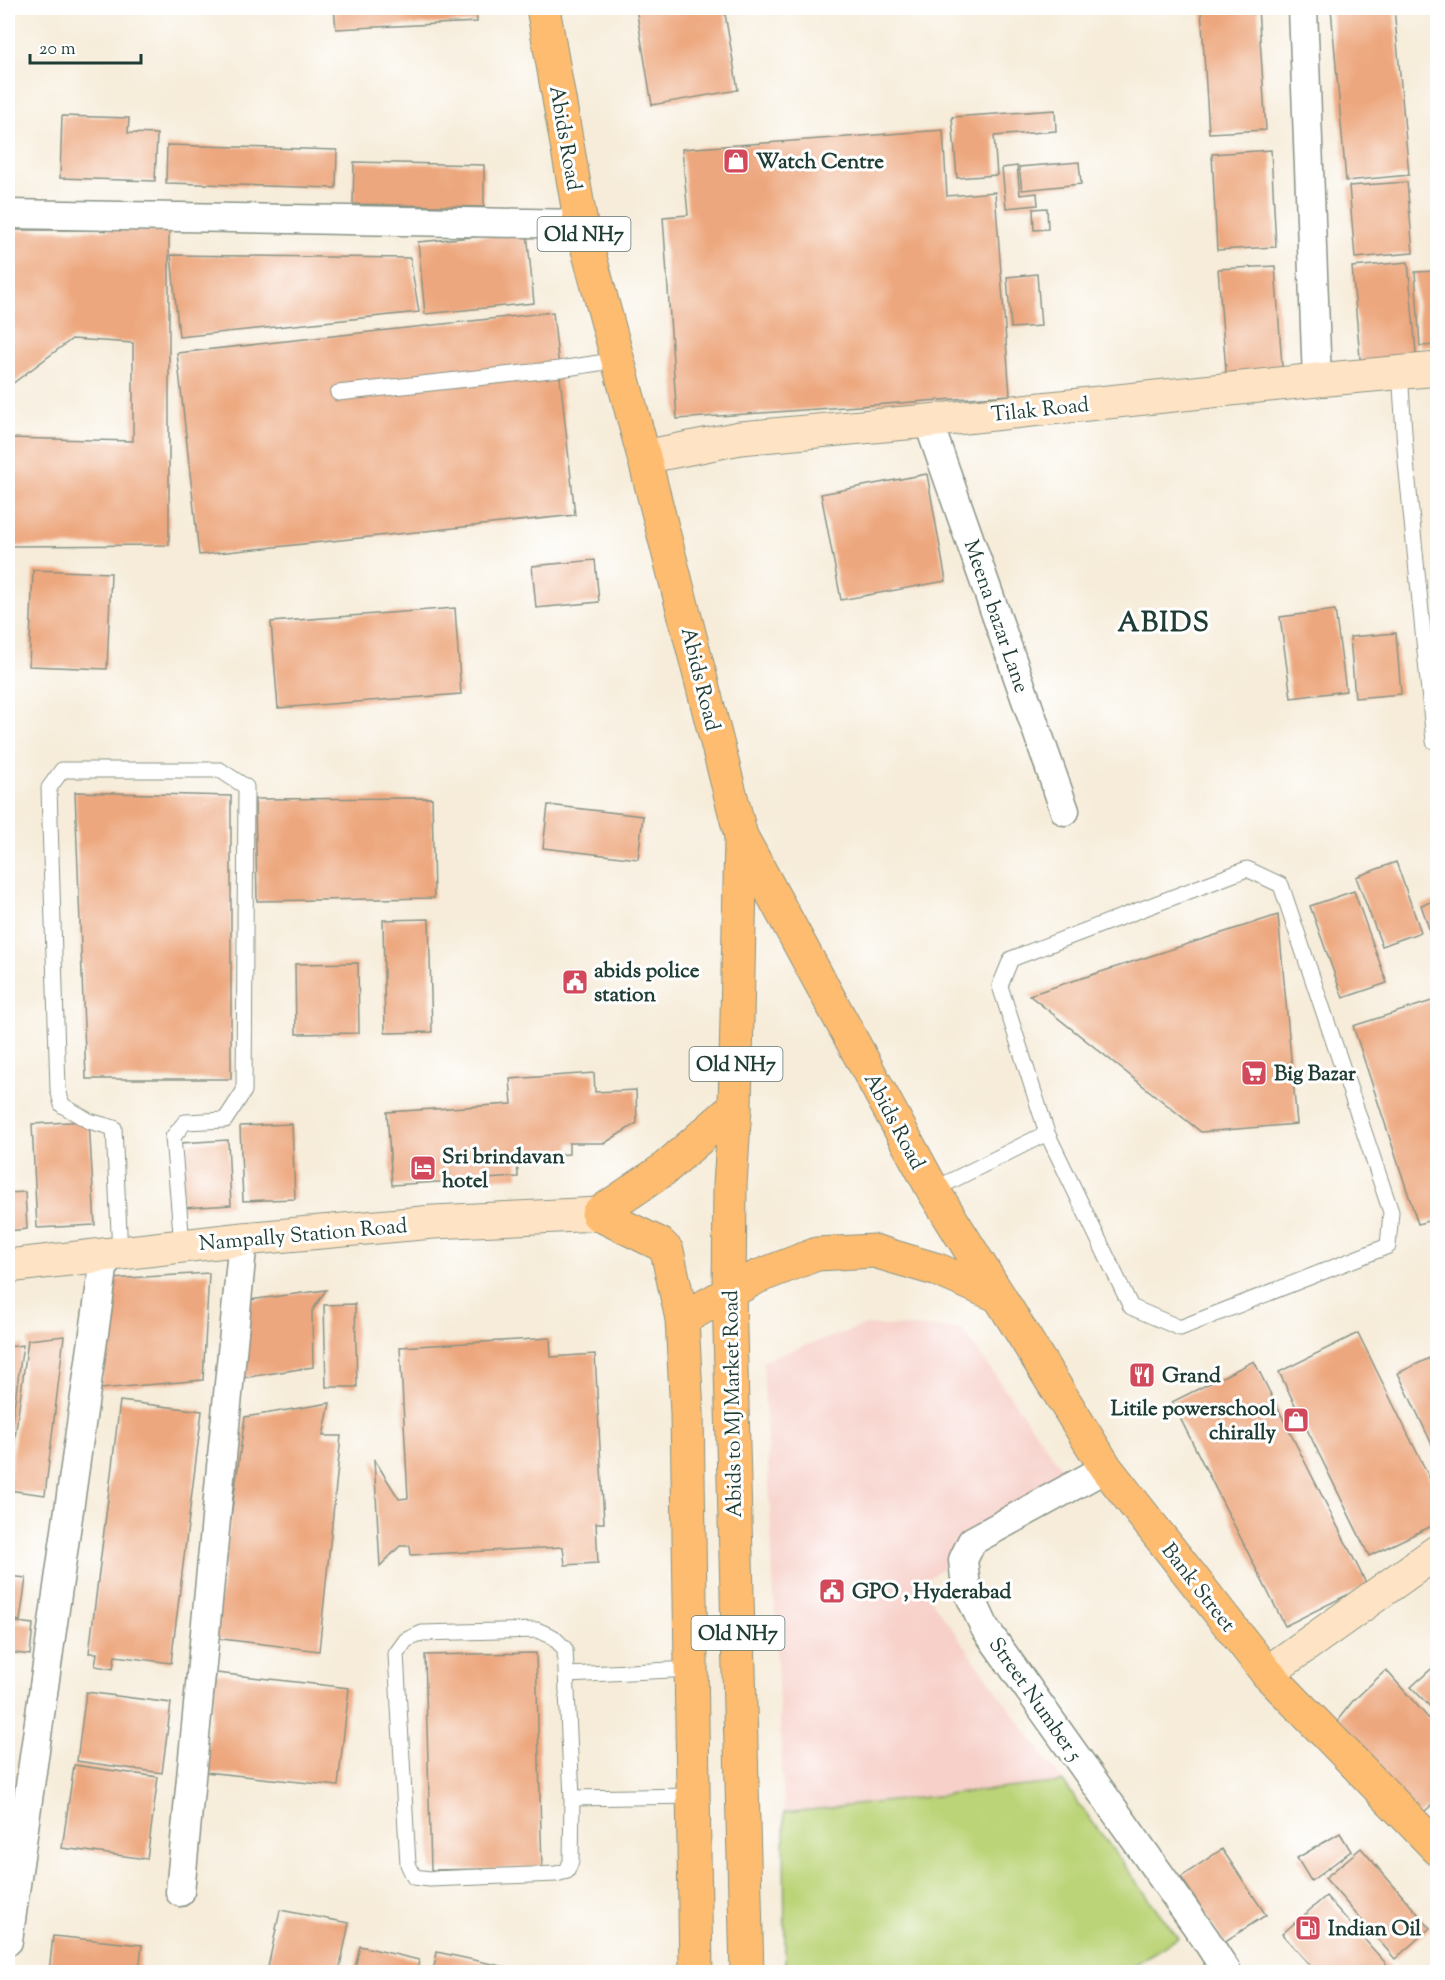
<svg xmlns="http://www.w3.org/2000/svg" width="1445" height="1980" viewBox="0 0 1445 1980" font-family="'Sorts Mill Goudy',serif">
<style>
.built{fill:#f7d0c9}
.green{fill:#bcd478;stroke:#6e8856;stroke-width:1.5}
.building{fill:#eda77e}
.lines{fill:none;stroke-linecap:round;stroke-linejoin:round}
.lane-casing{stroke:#8a9486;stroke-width:17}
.street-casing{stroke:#8a9486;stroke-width:31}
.secondary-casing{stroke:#8a9486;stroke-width:35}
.primary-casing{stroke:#8a9486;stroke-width:35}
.lane{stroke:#fff;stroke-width:15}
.street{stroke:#fff;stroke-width:28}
.secondary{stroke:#fee4c5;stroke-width:33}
.primary{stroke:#fdbc6f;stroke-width:33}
.labels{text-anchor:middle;stroke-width:6;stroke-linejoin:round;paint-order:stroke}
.shield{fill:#fff;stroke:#627771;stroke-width:1.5}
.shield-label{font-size:20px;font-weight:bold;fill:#1f3d34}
.street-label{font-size:21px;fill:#1f3d34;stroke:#fff}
.poi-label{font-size:21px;font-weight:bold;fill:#1f3d34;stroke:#fff;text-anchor:start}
.district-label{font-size:27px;font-weight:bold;letter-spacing:1.5px;fill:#1f3d34;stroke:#fff}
</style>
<rect width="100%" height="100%" fill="#fff"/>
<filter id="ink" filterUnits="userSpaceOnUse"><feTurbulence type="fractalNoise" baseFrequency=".0167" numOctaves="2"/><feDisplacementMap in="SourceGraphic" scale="12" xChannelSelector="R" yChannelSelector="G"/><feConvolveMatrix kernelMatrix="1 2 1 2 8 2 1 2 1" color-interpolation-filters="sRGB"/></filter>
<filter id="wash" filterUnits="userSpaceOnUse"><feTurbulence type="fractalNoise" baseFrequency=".008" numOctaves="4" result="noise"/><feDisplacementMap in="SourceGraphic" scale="24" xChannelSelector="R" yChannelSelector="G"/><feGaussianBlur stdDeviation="1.35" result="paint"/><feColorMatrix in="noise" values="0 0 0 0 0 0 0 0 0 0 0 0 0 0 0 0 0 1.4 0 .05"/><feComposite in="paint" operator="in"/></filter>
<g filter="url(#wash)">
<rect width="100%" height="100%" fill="#f6ecd9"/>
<path class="built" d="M 866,1325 L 962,1329 L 1068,1477 L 920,1584 L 1063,1782 L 784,1813 L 763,1360 Z"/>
<path class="green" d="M 1063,1782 L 1178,1938 L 1122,1972 L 785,1972 L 784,1813 Z"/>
<g id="blocks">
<g class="building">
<path d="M 334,8 L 476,8 L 477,22 L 336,29 Z"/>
<path d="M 636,8 L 724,8 L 738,90 L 652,105 Z"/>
<path d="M 1201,8 L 1258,8 L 1266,130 L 1209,133 Z"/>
<path d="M 1331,8 L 1394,8 L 1409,175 L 1346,181 Z"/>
<path d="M 1055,110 L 1056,131 L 994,136 L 997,175 L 957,178 L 952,117 Z"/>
<path d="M 62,116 L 129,118 L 128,133 L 157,134 L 155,181 L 60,178 Z"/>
<path d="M 943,130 L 947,196 L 995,192 L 1010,395 L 677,419 L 663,217 L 688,215 L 682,149 Z"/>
<path d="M 167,145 L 337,150 L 336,188 L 166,183 Z"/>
<path d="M 1271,150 L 1276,247 L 1217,250 L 1212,154 Z"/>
<path d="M 354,162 L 484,165 L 484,207 L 353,204 Z"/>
<path d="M 1079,162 L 1081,184 L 1022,190 L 1019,167 Z"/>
<path d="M 1017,166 L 1020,195 L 1037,193 L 1038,205 L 1006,208 L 1002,168 Z"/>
<path d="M 1407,182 L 1413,253 L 1355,258 L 1349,186 Z"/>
<path d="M 1047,208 L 1048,229 L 1034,230 L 1033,209 Z"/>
<path d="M 8,230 L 169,230 L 169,545 L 8,546 L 8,438 L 133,441 L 133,343 L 72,339 L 8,387 Z"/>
<path d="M 527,232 L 534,303 L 425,314 L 418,242 Z"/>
<path d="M 171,255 L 410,258 L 419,312 L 179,337 Z"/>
<path d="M 1408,262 L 1417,364 L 1361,369 L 1352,267 Z"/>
<path d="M 1275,266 L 1283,380 L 1227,384 L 1218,269 Z"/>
<path d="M 1438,271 L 1438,345 L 1420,346 L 1415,272 Z"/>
<path d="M 1037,274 L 1041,326 L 1011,328 L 1007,277 Z"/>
<path d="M 553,312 L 575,515 L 199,555 L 177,353 Z"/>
<path d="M 927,474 L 946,581 L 841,600 L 821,494 Z"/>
<path d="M 595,560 L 599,602 L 536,608 L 532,566 Z"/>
<path d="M 33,570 L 111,573 L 107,669 L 29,666 Z"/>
<path d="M 455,608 L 461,694 L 278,708 L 271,622 Z"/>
<path d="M 1335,610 L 1346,691 L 1291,698 L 1280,617 Z"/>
<path d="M 1396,633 L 1401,694 L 1355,698 L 1350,637 Z"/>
<path d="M 75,792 L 231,796 L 231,1079 L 86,1079 Z"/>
<path d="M 432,798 L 434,898 L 257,901 L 255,799 Z"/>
<path d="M 548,805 L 643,816 L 638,859 L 543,848 Z"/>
<path d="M 1396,862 L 1421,932 L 1382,946 L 1356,877 Z"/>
<path d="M 1354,891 L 1387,983 L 1343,998 L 1310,906 Z"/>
<path d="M 1438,900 L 1438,952 L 1437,952 L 1421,905 Z"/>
<path d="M 1278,915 L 1297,1124 L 1201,1132 L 1029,995 Z"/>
<path d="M 429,919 L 432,1032 L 385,1033 L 383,920 Z"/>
<path d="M 358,963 L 359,1033 L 296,1034 L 295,964 Z"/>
<path d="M 1438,999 L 1438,1218 L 1418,1224 L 1353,1026 Z"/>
<path d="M 8,1001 L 9,1001 L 11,1039 L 8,1038 Z"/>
<path d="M 594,1073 L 595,1092 L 636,1090 L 637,1123 L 605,1143 L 569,1143 L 569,1154 L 517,1158 L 518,1177 L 392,1185 L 387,1112 L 512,1104 L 510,1079 Z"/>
<path d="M 89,1121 L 95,1225 L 37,1228 L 32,1124 Z"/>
<path d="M 292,1124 L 295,1199 L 243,1201 L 240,1126 Z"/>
<path d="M 228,1140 L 231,1205 L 183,1208 L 180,1143 Z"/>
<path d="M 25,1192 L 27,1229 L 8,1231 L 8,1193 Z"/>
<path d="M 209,1273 L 203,1380 L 100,1389 L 112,1279 Z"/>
<path d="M 326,1290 L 312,1311 L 313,1367 L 241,1378 L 242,1301 Z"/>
<path d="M 355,1304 L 357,1387 L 326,1387 L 324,1305 Z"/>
<path d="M 1358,1333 L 1438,1495 L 1438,1523 L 1369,1556 L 1279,1372 Z"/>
<path d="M 64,1336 L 45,1495 L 8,1490 L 28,1340 Z"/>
<path d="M 550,1338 L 551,1357 L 595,1354 L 604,1523 L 596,1523 L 598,1563 L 565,1565 L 563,1547 L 411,1555 L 410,1546 L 400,1546 L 380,1566 L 374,1459 L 399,1499 L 408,1498 L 400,1347 Z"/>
<path d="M 23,1345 L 9,1441 L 8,1441 L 8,1347 Z"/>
<path d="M 1438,1354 L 1438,1457 L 1398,1373 Z"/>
<path d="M 1254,1361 L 1367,1585 L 1285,1626 L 1172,1402 Z"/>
<path d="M 120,1401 L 202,1411 L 171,1663 L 115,1656 L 113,1669 L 95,1666 L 97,1653 L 89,1653 Z"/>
<path d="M 330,1403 L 323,1436 L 341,1436 L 319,1651 L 214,1638 L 245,1417 Z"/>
<path d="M 8,1576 L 26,1578 L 20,1621 L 8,1619 Z"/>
<path d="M 8,1621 L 33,1624 L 30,1655 L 8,1652 Z"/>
<path d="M 536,1653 L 542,1868 L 431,1870 L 425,1655 Z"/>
<path d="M 1438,1663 L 1438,1715 L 1411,1687 Z"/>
<path d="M 1386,1670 L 1438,1729 L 1438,1800 L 1412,1822 L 1336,1731 L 1340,1717 L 1352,1702 Z"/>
<path d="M 216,1673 L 349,1688 L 338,1786 L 205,1772 Z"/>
<path d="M 86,1692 L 171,1703 L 162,1773 L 77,1761 Z"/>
<path d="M 74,1765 L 158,1777 L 147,1859 L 62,1848 Z"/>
<path d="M 1340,1833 L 1351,1851 L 1311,1881 L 1297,1858 Z"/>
<path d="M 1361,1848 L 1430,1928 L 1395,1959 L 1325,1878 Z"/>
<path d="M 1222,1849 L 1266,1915 L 1224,1942 L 1181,1877 Z"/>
<path d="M 1326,1896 L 1390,1968 L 1384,1972 L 1316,1972 L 1282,1934 Z"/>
<path d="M 280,1910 L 349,1923 L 339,1972 L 267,1972 Z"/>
<path d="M 53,1936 L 142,1945 L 139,1972 L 49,1972 Z"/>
<path d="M 360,1946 L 419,1960 L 417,1972 L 354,1972 Z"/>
<path d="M 437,1952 L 506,1967 L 505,1972 L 433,1972 Z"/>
</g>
</g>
</g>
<g filter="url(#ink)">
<use href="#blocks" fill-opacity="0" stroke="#8a9486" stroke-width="1.5"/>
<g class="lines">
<defs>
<g id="lane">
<path d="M 1400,372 L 1406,462 L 1434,741 L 1438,743"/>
<path d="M 338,393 L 560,369 L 618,360"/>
<path d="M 933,1190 L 1047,1133 L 1131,1307 L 1180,1328 L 1388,1246 L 1391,1212 L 1281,885 L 1247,869 L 1011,959 L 1000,986 L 1047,1133"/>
<path d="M 120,1253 L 114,1128 L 89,1121 L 62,1105 L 58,1089 L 49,788 L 62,770 L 220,770 L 246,787 L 244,1091 L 225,1120 L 185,1122 L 173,1137 L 182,1245"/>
<path d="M 537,1630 L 553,1637 L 565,1649 L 572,1798 L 571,1861 L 567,1871 L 556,1874 L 430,1879 L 414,1877 L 408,1864 L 396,1654 L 406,1640 L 422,1633 Z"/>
<path d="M 567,1675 L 692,1669"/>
<path d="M 572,1798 L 694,1796"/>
</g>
<g id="street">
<path d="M 1303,8 L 1317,380"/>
<path d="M 8,214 L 581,224"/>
<path d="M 928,421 L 1065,811"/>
<path d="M 1106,1468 L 972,1541 L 963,1560 L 966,1587 L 985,1628 L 1205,1938 L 1227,1972"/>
<path d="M 180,1892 L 243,1239"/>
<path d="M 8,1941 L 105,1255"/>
</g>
<g id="secondary">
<path d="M 644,457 L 740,438 L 928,421 L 1317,380 L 1438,369"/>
<path d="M 8,1266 L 243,1239 L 433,1222 L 598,1214"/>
<path d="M 1267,1673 L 1438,1551"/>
</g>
<g id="primary">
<path d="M 543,8 L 581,224 L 644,457 L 741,836 L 933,1190 L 1106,1468 L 1267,1673 L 1438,1849"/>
<path d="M 741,838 L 735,1107 L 730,1185 L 729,1293 L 747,1972"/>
<path d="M 682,1319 L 757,1277 L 817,1254 L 874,1251 L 938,1270 L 999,1296"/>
<path d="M 696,1972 L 687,1413 L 682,1319 L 667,1251 L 660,1244 L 598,1214 L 663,1170 L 735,1107"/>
</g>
</defs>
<use href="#lane" class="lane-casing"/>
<use href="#street" class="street-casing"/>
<use href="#secondary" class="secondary-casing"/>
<use href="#primary" class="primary-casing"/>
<use href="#lane" class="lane"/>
<use href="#street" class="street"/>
<use href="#secondary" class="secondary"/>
<use href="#primary" class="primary"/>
</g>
</g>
<defs>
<symbol id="shop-square" viewBox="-11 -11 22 22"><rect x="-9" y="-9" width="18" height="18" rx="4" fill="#d1495b" stroke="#fff"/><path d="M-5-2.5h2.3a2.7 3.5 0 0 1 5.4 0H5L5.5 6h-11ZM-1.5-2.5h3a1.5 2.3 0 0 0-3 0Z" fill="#fff"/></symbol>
<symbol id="civic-square" viewBox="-11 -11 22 22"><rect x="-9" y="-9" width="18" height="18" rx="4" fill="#d1495b" stroke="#fff"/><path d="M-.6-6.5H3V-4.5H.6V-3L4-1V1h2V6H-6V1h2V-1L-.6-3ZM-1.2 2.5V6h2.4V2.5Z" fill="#fff"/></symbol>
<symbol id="supermarket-square" viewBox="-11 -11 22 22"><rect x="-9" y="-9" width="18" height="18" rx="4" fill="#d1495b" stroke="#fff"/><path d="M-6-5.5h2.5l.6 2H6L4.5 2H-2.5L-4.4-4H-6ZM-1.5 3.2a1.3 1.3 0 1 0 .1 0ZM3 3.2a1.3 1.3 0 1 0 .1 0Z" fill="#fff"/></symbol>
<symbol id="hotel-square" viewBox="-11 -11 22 22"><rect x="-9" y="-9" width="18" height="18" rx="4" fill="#d1495b" stroke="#fff"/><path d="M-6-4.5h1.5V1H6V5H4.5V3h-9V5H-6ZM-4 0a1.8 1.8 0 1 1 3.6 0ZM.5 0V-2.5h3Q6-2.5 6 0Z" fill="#fff"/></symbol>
<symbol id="restaurant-square" viewBox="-11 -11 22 22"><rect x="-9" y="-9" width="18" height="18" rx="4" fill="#d1495b" stroke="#fff"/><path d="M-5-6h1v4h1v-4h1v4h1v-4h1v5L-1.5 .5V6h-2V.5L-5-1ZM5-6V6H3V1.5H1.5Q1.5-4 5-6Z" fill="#fff"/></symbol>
<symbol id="fuel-square" viewBox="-11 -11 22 22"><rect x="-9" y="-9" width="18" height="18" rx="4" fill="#d1495b" stroke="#fff"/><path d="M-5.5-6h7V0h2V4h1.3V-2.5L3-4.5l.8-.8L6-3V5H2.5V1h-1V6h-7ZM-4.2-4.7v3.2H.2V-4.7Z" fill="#fff"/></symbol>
</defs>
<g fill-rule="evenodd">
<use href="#shop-square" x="721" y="146" width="30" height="30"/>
<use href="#civic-square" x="560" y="967" width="30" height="30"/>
<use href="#supermarket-square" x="1239" y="1058" width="30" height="30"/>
<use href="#hotel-square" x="408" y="1153" width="30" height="30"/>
<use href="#restaurant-square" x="1127" y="1360" width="30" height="30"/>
<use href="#shop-square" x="1281" y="1405" width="30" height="30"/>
<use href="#civic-square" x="817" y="1576" width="30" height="30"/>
<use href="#fuel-square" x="1293" y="1913" width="30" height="30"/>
</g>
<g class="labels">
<g class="shield">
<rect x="537.5" y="217" width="93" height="34" rx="4.5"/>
<rect x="689.5" y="1047" width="93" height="34" rx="4.5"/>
<rect x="691.5" y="1616" width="93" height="34" rx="4.5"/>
</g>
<g class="shield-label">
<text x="584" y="241">Old NH7</text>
<text x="736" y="1071">Old NH7</text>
<text x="738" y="1640">Old NH7</text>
</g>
<g class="street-label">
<text transform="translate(566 138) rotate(80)" y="7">Abids Road</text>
<text transform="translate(1040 409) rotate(-6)" y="7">Tilak Road</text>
<text transform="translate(997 616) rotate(71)" y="7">Meena bazar Lane</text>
<text transform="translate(701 679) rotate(76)" y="7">Abids Road</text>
<text transform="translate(895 1121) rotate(62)" y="7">Abids Road</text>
<text transform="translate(303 1234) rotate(-5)" y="7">Nampally Station Road</text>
<text transform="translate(732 1404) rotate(-91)" y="7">Abids to MJ Market Road</text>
<text transform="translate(1199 1587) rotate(52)" y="7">Bank Street</text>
<text transform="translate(1036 1699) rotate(55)" y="7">Street Number 5</text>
</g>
<g class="poi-label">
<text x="756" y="168">Watch Centre</text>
<text x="594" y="977">abids police<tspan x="594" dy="24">station</tspan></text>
<text x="1274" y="1080">Big Bazar</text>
<text x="442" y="1163">Sri brindavan<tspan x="442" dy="24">hotel</tspan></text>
<text x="1162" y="1382">Grand</text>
<text x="1276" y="1415" text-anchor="end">Litile powerschool<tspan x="1276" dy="24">chirally</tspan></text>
<text x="852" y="1598">GPO , Hyderabad</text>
<text x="1328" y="1935">Indian Oil</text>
</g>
<g class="district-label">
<text x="1164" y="631">ABIDS</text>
</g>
</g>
<rect width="1445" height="1980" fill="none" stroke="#fff" stroke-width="30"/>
<path d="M30 54v9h111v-9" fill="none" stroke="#1f3d34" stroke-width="3"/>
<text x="39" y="54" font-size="18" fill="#1f3d34" stroke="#ffffff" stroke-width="4.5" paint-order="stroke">20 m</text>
</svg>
